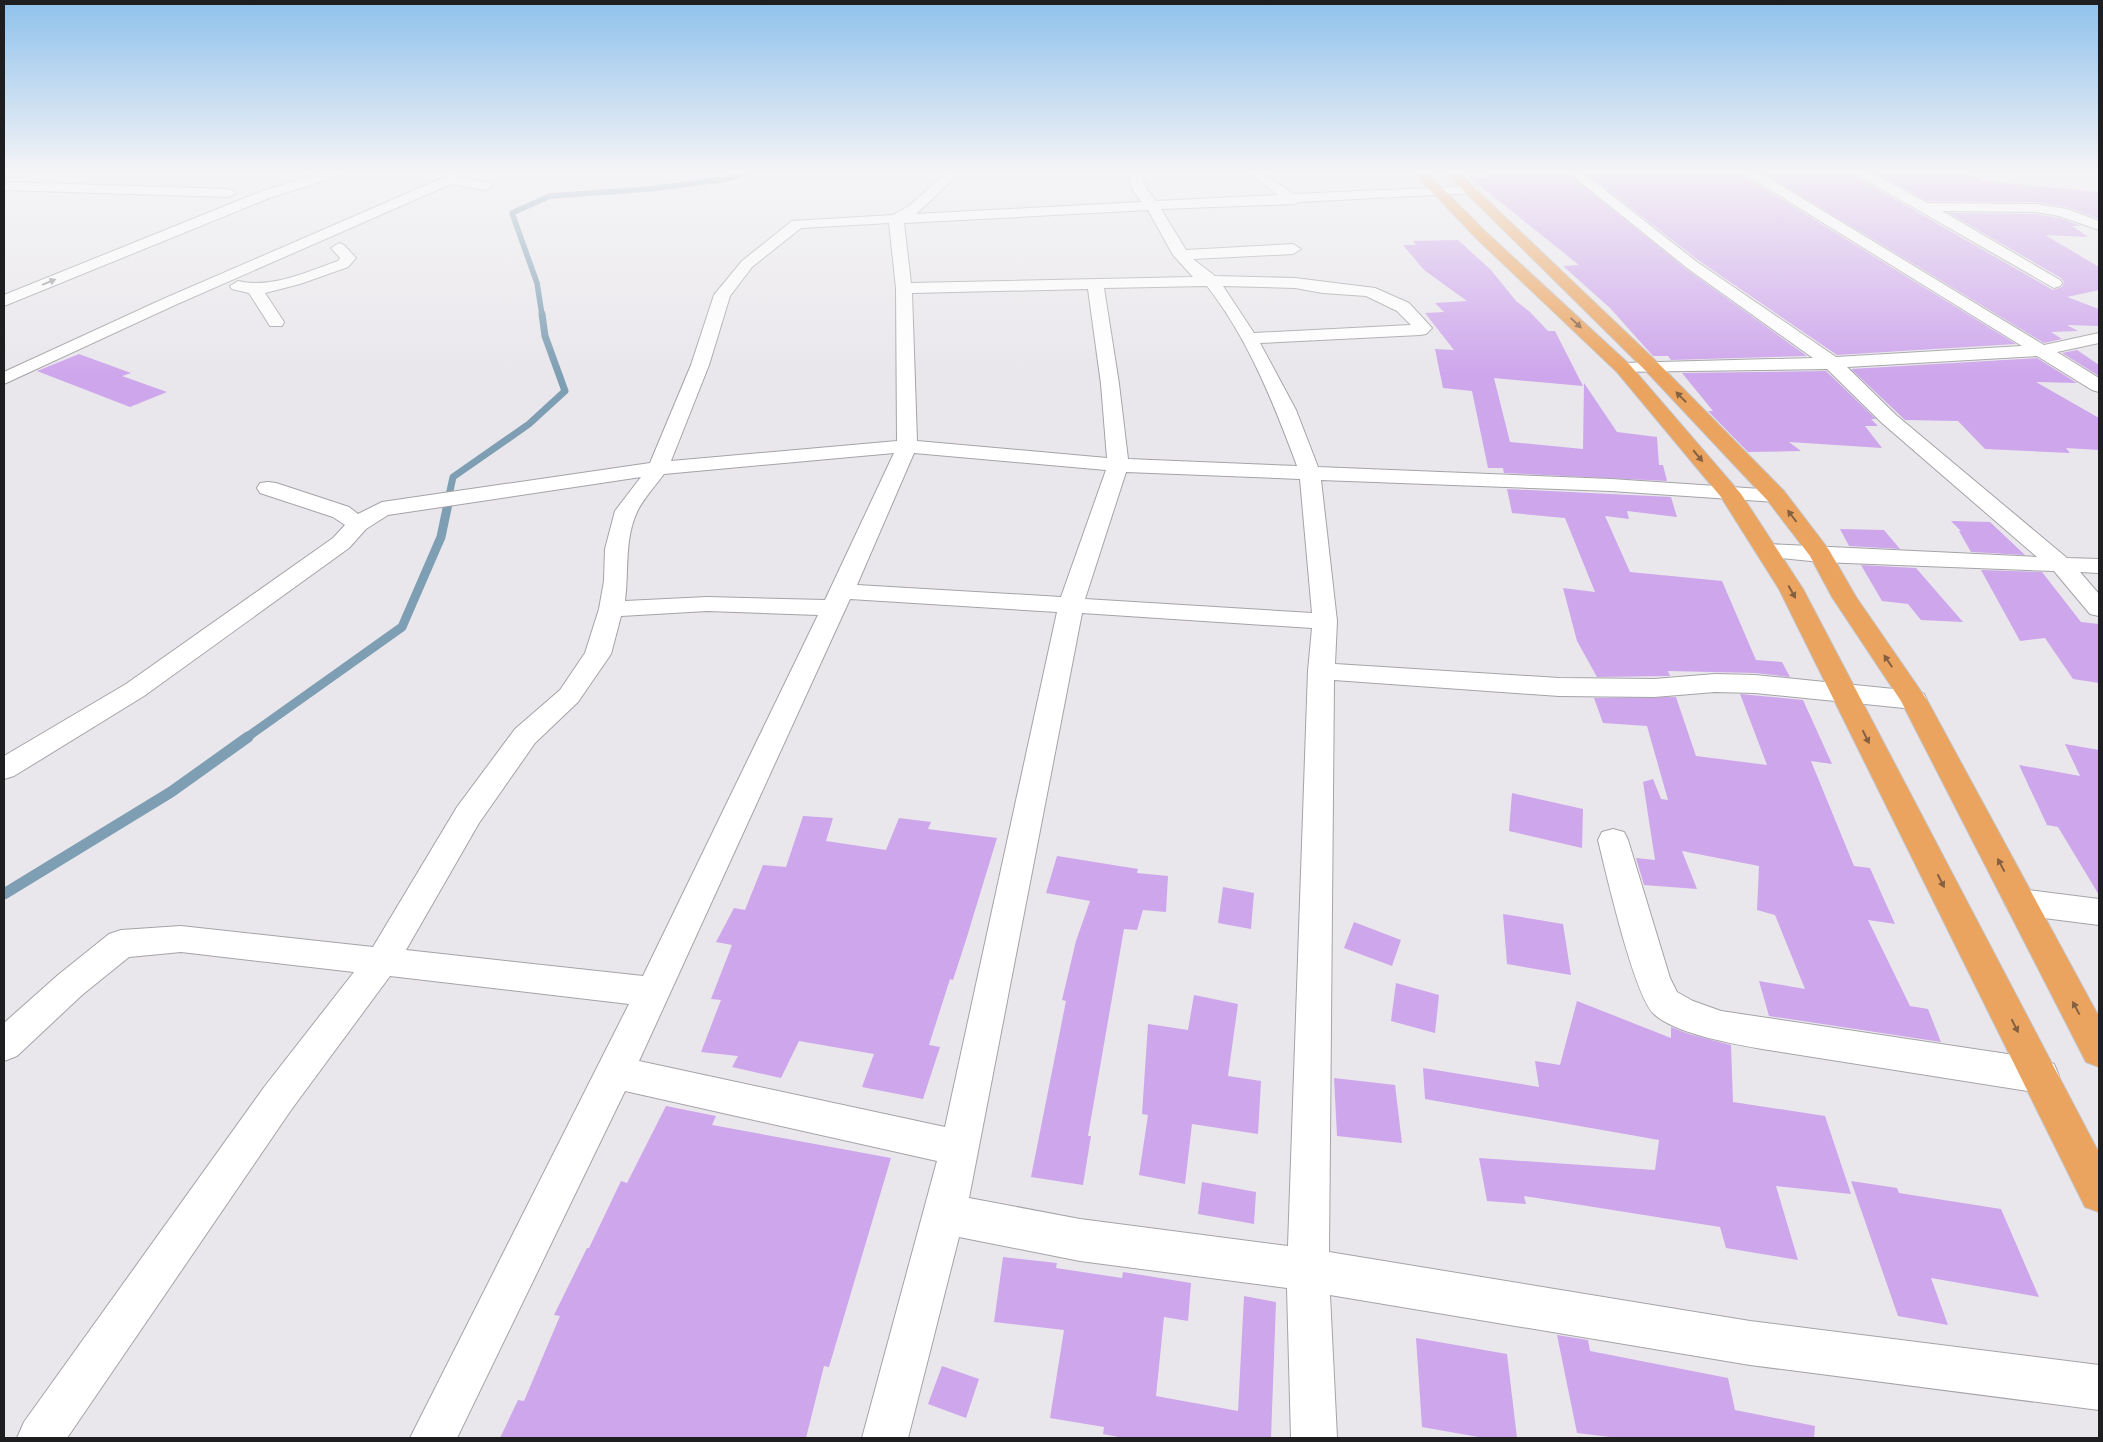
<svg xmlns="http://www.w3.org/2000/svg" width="2103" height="1442" viewBox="0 0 2103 1442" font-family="Roboto,sans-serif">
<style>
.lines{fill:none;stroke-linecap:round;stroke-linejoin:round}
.stream-far3{stroke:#7e9eb3;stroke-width:5.5}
.stream-far2{stroke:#7e9eb3;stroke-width:7}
.stream-far1{stroke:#7e9eb3;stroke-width:9}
.stream{stroke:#7e9eb3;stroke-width:11}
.building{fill:#cea6ec}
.minor-casing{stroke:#a5a3a7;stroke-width:2}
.tertiary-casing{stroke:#a5a3a7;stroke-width:2}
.trunk-casing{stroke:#c4c4c5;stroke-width:2}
.minor{fill:#fff;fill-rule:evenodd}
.tertiary{fill:#fff;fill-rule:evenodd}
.trunk{fill:#eba460;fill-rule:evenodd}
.oneway{fill:#9a999a}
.oneway2{fill:#846040}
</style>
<rect width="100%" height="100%" fill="#e9e7eb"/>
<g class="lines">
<path class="stream-far3" d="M 542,315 L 537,283 L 512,213 L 550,196 L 648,189 L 728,179 L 746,172"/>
<path class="stream-far2" d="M 448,500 L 453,477 L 529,424 L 565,391 L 545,336 L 542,314"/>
<path class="stream-far1" d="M 246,738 L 402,627 L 441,537 L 449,499"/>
<path class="stream" d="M 4,894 L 171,792 L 248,737"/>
</g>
<g class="building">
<path d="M 1486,172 L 1566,172 L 1686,269 L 1807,356 L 1671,360 L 1668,356 L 1653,356 L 1610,308 L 1563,266 L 1579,265 L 1469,177 L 1490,178 Z"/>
<path d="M 1585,172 L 1743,172 L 1745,177 L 2016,344 L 1837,355 L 1698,260 Z"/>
<path d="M 1762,172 L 1854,172 L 1856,177 L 2053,290 L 2062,287 L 2064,282 L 2061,278 L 1949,213 L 2036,214 L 2059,218 L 2081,226 L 2072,226 L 2088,237 L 2045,235 L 2099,267 L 2099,290 L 2067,297 L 2099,309 L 2099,326 L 2067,325 L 2078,331 L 2051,332 L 2062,339 L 2044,343 Z"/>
<path d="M 1874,172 L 1961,172 L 1983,181 L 2099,192 L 2099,219 L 2067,207 L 2036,202 L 1927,201 Z"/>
<path d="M 1458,240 L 1491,270 L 1516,301 L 1530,312 L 1548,331 L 1555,331 L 1583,386 L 1494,378 L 1510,442 L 1583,449 L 1584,383 L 1617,432 L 1657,437 L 1659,465 L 1663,465 L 1667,481 L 1504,473 L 1503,468 L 1488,468 L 1472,391 L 1443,388 L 1435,349 L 1454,350 L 1425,313 L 1444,312 L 1435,303 L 1467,301 L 1424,270 L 1403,245 L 1416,245 L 1413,241 Z"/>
<path d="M 2077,350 L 2099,365 L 2099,376 L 2062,353 Z"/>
<path d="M 79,354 L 131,373 L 122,376 L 167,392 L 130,407 L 37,371 Z"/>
<path d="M 2037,358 L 2077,383 L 2036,382 L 2099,418 L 2099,450 L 2066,448 L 2070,453 L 1985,449 L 1958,421 L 1905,420 L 1851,369 Z"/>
<path d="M 1826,371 L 1876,419 L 1871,419 L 1878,426 L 1865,426 L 1882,448 L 1789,442 L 1801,451 L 1748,452 L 1708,411 L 1713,411 L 1682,373 Z"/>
<path d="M 1507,489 L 1671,497 L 1677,517 L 1627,511 L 1629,519 L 1605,516 L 1630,572 L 1722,581 L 1756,660 L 1782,662 L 1790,677 L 1755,673 L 1668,671 L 1670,676 L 1597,677 L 1577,641 L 1563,588 L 1595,592 L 1565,518 L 1512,513 Z"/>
<path d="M 1951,521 L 1990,522 L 2025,555 L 1971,552 L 1959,531 L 1961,531 Z"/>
<path d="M 1840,529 L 1884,530 L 1900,549 L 1849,546 Z"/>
<path d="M 1861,565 L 1916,568 L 1963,622 L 1921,620 L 1908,604 L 1882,601 Z"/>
<path d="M 1981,570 L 2042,572 L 2081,622 L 2099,624 L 2099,683 L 2073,679 L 2045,638 L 2020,641 Z"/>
<path d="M 1740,694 L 1803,700 L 1832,764 L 1811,761 L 1854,866 L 1870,868 L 1895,924 L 1868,920 L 1910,1006 L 1928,1009 L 1941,1042 L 1769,1016 L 1759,981 L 1805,989 L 1775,915 L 1757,910 L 1759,866 L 1682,851 L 1697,889 L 1644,885 L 1636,858 L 1655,860 L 1643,782 L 1653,779 L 1661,799 L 1668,800 L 1647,726 L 1603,723 L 1594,698 L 1676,697 L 1696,756 L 1767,765 Z"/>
<path d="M 2065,744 L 2099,750 L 2099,895 L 2058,827 L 2047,825 L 2019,765 L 2080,776 Z"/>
<path d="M 1512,793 L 1583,809 L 1582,848 L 1509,831 Z"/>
<path d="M 803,816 L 833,818 L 826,841 L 886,850 L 899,818 L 931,822 L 928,829 L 997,838 L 966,940 L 953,980 L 950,979 L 929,1045 L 940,1047 L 923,1099 L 862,1087 L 874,1054 L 799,1041 L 781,1078 L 732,1067 L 738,1056 L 701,1052 L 721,1000 L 711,999 L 732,945 L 716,942 L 734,908 L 745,910 L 763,865 L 786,867 Z"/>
<path d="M 1057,856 L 1138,869 L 1137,873 L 1168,876 L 1166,912 L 1143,910 L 1137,930 L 1124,929 L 1088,1136 L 1091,1136 L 1083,1185 L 1031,1177 L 1066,1001 L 1062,1000 L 1076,941 L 1090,901 L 1046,893 Z"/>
<path d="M 1223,887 L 1254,893 L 1251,929 L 1218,923 Z"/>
<path d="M 1503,914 L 1563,924 L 1571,975 L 1507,964 Z"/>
<path d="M 1354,922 L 1401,940 L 1392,966 L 1344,948 Z"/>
<path d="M 1396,983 L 1439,995 L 1435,1033 L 1391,1021 Z"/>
<path d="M 1194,995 L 1238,1004 L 1228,1076 L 1261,1081 L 1258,1134 L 1192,1124 L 1185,1184 L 1139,1175 L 1148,1115 L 1142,1114 L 1148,1024 L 1188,1030 Z"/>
<path d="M 1577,1001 L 1671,1038 L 1671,1027 L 1689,1034 L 1731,1045 L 1733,1102 L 1825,1116 L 1851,1194 L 1776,1186 L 1798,1260 L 1726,1248 L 1720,1227 L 1524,1196 L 1526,1204 L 1487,1201 L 1479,1158 L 1655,1170 L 1659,1140 L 1425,1099 L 1423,1068 L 1539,1087 L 1535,1061 L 1560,1065 Z"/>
<path d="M 1334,1078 L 1395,1085 L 1402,1143 L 1337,1136 Z"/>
<path d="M 666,1106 L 716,1116 L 712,1125 L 891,1158 L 829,1367 L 824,1366 L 806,1438 L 500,1438 L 518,1400 L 524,1401 L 560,1316 L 554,1315 L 587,1248 L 589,1248 L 621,1181 L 627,1183 Z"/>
<path d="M 1851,1181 L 1897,1188 L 1899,1193 L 2001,1209 L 2039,1297 L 1931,1278 L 1948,1325 L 1898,1316 Z"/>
<path d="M 1202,1182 L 1256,1192 L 1254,1224 L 1198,1214 Z"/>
<path d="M 1003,1257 L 1057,1263 L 1056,1268 L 1122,1278 L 1123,1272 L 1191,1283 L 1188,1321 L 1164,1317 L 1156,1396 L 1238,1411 L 1244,1296 L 1276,1302 L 1271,1438 L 1124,1438 L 1103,1434 L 1104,1427 L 1050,1418 L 1064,1330 L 994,1322 Z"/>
<path d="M 1557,1335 L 1588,1340 L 1590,1351 L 1728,1378 L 1735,1410 L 1815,1426 L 1814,1438 L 1618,1438 L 1577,1433 Z"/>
<path d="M 1416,1338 L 1507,1354 L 1517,1438 L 1484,1438 L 1422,1427 Z"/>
<path d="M 942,1366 L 979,1379 L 966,1418 L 928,1404 Z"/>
</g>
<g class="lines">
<defs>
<g id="minor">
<path d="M 448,172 L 460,172 L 458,177 L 491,183 L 493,186 L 486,190 L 451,184 L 175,305 L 4,384 L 4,372 L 163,299 L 445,177 Z"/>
<path d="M 947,172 L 957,172 L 959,174 L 916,214 L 1142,202 L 1133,191 L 1129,177 L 1136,173 L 1141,174 L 1147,190 L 1156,201 L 1278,195 L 1247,172 L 1261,172 L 1294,194 L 1476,186 L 1478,189 L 1476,192 L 1471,193 L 1299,202 L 1294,204 L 1161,209 L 1186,250 L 1293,244 L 1301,249 L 1293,254 L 1193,259 L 1215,276 L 1295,278 L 1375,288 L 1409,303 L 1432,328 L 1426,334 L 1420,335 L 1260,343 L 1296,410 L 1318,467 L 1611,479 L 1776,490 L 1784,491 L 1787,496 L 1784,501 L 1776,502 L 1611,491 L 1321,480 L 1337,621 L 1335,664 L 1559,678 L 1654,679 L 1715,674 L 1755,675 L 1914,691 L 1924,694 L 1927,700 L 1924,706 L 1914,709 L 1755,693 L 1715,692 L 1654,697 L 1559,696 L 1334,680 L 1329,1252 L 1750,1321 L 2099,1365 L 2099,1410 L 1750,1365 L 1330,1295 L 1337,1438 L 1291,1438 L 1287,1288 L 1080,1261 L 959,1237 L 908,1438 L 862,1438 L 937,1161 L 625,1091 L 457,1438 L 410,1438 L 629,1004 L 390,976 L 291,1110 L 67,1438 L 17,1438 L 24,1422 L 265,1086 L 354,972 L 181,952 L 129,957 L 82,995 L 17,1056 L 4,1061 L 4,1023 L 58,975 L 109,934 L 121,930 L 181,926 L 373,947 L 457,807 L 515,729 L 560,690 L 585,653 L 599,609 L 604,581 L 605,549 L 615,511 L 641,477 L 388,515 L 366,529 L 349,548 L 144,696 L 14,776 L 4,779 L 4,756 L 126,684 L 333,538 L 345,525 L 333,517 L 260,493 L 257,488 L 260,483 L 268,482 L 276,483 L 349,507 L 358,514 L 382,502 L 650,463 L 691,365 L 714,295 L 742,261 L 792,221 L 893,215 L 909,206 ZM 1148,210 L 1173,255 L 1193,277 L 911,283 L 904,223 ZM 889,223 L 896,288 L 897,441 L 671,461 L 709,365 L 730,296 L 752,267 L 801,228 ZM 1207,286 C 1248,338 1274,404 1297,466 L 1128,459 L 1119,384 L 1104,288 ZM 1223,286 L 1295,288 L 1323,293 L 1366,296 L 1397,311 L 1411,325 L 1254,333 ZM 1088,289 L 1101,384 L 1107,458 L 917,441 L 912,293 ZM 894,453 L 825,600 L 707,597 L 625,601 C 629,572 624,540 637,512 C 643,499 656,485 664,474 ZM 914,453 L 1106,470 L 1061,597 L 857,585 ZM 1126,472 L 1300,479 L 1312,613 L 1085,599 ZM 850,599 L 1057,612 L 945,1127 L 639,1061 ZM 707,611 L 818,615 L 643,976 L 406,950 L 479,823 L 535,743 L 578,702 L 611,654 L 621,616 ZM 1082,613 L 1312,628 L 1308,671 L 1288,1246 L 1080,1219 L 969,1198 Z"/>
<path d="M 1568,172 L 1582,172 L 1697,262 L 1836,357 L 2022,346 L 1746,175 L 1745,172 L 1759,172 L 2044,345 L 2099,333 L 2099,343 L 2057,352 L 2099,378 L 2099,392 L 2092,390 L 2037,356 L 1847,367 L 1896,415 L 2067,558 L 2099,559 L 2099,573 L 2080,572 L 2099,594 L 2099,616 L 2090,614 L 2054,571 L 1821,562 L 1759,556 L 1755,551 L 1759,546 L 1767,544 L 2037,557 L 1882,423 L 1827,369 L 1617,372 L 1614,368 L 1617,364 L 1623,363 L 1813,358 L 1687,268 Z"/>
<path d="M 1856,172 L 1871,172 L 1927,203 L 2036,204 L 2067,209 L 2099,221 L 2099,230 L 2059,216 L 2036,212 L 1942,211 L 2060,280 L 2062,283 L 2060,286 L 2054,288 L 1857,175 Z"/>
<path d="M 4,182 L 229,189 L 236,193 L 229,197 L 4,190 Z"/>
<path d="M 339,243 L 344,245 L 356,258 L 348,267 L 300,284 L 265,293 L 284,322 L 282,326 L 270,326 L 249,293 L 232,289 L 230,286 L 238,281 C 271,289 306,272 338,261 L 340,258 L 331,248 Z"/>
<path d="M 1613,829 L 1624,832 L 1628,840 L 1670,978 L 1677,992 L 1693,1001 L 1721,1011 L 2041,1059 L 2054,1064 L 2059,1076 L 2054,1088 L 2041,1093 L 1762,1049 C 1734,1044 1675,1034 1654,1014 C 1634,996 1606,872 1598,840 L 1602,832 Z"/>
<path d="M 2020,889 L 2099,899 L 2099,925 L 2020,915 L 2009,911 L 2004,902 L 2009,893 Z"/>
</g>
<path id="tertiary" d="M 325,172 L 343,172 L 342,175 L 272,197 L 4,306 L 4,295 L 262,191 Z"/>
<g id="trunk">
<path d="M 1413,172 L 1426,172 L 1487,233 L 1629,364 L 1741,494 L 1803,589 L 2099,1153 L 2099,1212 L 2085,1207 L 1779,589 L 1721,497 L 1617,372 L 1477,239 Z"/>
<path d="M 1445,172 L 1458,172 L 1658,363 L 1784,491 L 1829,550 L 1856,597 L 1927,700 L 2099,1017 L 2099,1067 L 2086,1062 L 1901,701 L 1832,597 L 1810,556 L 1768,501 L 1646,371 Z"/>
</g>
</defs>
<use href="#minor" class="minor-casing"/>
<use href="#tertiary" class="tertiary-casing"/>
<use href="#trunk" class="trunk-casing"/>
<use href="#minor" class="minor"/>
<use href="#tertiary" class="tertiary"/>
<use href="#trunk" class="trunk"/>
</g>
<defs><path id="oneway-solid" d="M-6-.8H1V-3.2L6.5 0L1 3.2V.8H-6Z" transform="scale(1.25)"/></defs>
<use class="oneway" href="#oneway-solid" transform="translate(49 282) rotate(-22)"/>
<g class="oneway2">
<use href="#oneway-solid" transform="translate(1576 323) rotate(43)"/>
<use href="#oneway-solid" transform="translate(1681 397) rotate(-134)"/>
<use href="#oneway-solid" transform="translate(1698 456) rotate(50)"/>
<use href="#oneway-solid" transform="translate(1792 516) rotate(-127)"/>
<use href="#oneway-solid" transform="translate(1792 592) rotate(61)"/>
<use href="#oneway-solid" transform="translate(1888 661) rotate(-124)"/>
<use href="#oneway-solid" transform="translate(1866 737) rotate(63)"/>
<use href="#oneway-solid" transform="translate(2001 865) rotate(-118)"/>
<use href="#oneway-solid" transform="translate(1941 881) rotate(63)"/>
<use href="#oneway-solid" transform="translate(2076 1008) rotate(-118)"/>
<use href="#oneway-solid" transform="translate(2015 1026) rotate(63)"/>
</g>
<linearGradient id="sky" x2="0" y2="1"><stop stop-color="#8ec1ec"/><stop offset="0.46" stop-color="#f5f4f6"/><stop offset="1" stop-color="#f5f4f6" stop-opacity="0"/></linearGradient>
<rect width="2103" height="373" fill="url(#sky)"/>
<rect width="2103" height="1442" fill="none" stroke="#1e1d1f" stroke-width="10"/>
</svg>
